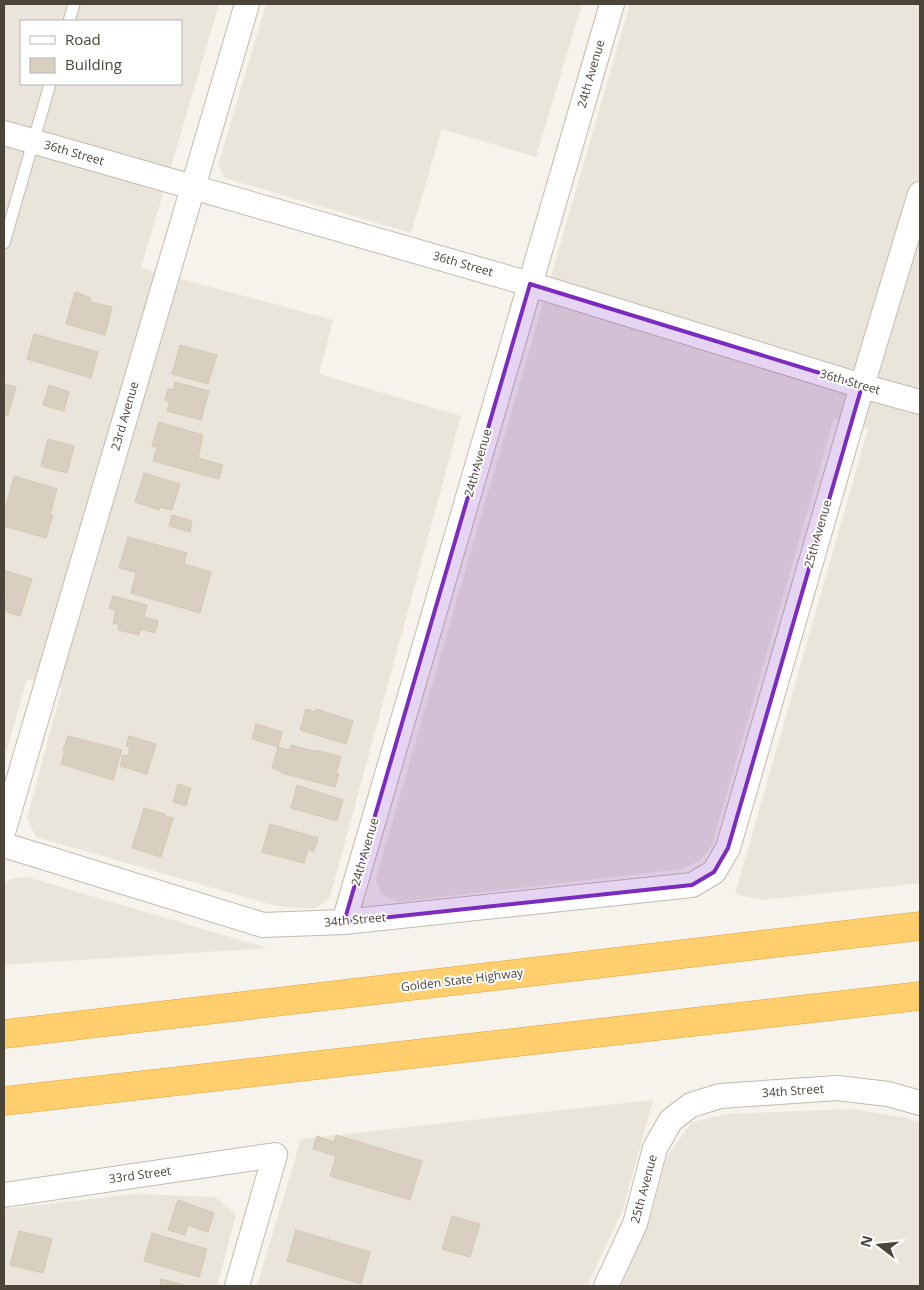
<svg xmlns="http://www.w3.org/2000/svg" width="924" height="1290" viewBox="0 0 924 1290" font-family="'Open Sans',sans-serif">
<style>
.residential{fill:#eae5da;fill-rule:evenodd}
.building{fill:#d8cfc1;stroke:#d3c7b4}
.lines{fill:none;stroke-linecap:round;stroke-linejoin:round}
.service-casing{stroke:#c2bbae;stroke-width:13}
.minor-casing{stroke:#c2bbae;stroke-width:26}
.motorway-casing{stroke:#e0a43c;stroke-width:29}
.service{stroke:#fff;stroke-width:11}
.minor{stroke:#fff;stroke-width:24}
.motorway{stroke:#ffcf6e;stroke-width:28}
.marked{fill:#7b2cbf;fill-opacity:0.2;stroke:#7b2cbf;stroke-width:4;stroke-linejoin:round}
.labels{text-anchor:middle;stroke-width:4;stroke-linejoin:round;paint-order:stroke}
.street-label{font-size:12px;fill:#4b4439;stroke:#fff}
</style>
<rect width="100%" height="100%" fill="#f6f3ec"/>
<g class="residential">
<path d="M 4,4 L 219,4 L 141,268 L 333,320 L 319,374 L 461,416 L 330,897 L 315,909 L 276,906 L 36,837 L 27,818 L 62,688 L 27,679 L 4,760 ZM 21,21 L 181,21 L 181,84 L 21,84 Z"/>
<path d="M 266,4 L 582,4 L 536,157 L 442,129 L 411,233 L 225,178 L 218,166 Z"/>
<path d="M 630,4 L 920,4 L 920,883 L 761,900 L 735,894 L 868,429 L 834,418 L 712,845 L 701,860 L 682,869 L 398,902 L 381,894 L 376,878 Z"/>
<path d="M 27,877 L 267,948 L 4,965 L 4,885 L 11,879 Z"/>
<path d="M 653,1100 L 623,1209 L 587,1286 L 257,1286 L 301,1139 Z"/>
<path d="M 851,1109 L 907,1118 L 920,1123 L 920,1286 L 621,1286 L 650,1219 L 667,1156 L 692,1122 L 728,1114 Z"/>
<path d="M 135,1194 L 215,1197 L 236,1214 L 217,1286 L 4,1286 L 4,1209 Z"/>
</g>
<g class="building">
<path d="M 75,292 L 91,298 L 90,302 L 112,307 L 105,335 L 66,324 Z"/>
<path d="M 34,334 L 98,352 L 91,378 L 27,359 Z"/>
<path d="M 180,345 L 217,355 L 208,384 L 172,374 Z"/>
<path d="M 175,382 L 209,391 L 201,420 L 167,411 L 170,402 L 165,400 L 168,389 L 173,390 Z"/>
<path d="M 4,384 L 16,387 L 8,415 L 4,414 Z"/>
<path d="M 49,385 L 69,392 L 64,411 L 43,405 Z"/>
<path d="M 159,422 L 203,435 L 198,458 L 223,465 L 219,479 L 153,461 L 157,447 L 152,446 Z"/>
<path d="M 48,439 L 74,446 L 67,473 L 41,466 Z"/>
<path d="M 144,473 L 180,484 L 172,510 L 160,507 L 159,510 L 135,502 Z"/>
<path d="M 14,476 L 57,489 L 50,515 L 53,515 L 46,538 L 4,526 L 4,514 Z"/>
<path d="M 172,515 L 192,521 L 190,532 L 169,526 Z"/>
<path d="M 128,537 L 187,553 L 184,564 L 211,572 L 200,613 L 131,593 L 136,572 L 119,568 Z"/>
<path d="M 4,570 L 32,579 L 20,616 L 4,611 L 7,593 L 4,592 Z"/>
<path d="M 113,596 L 147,605 L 144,617 L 158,621 L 155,633 L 141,629 L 139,635 L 118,630 L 119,624 L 113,623 L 116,610 L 109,608 Z"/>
<path d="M 306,709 L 315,712 L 316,709 L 353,721 L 346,744 L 300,730 Z"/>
<path d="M 256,724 L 282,732 L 278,747 L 252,739 Z"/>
<path d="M 68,736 L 122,750 L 113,780 L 61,764 L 65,751 L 63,750 Z"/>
<path d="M 129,736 L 156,744 L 147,774 L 120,766 L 123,755 L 128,756 L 130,747 L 126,746 Z"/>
<path d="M 291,745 L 317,752 L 317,750 L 341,757 L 336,773 L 339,774 L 335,787 L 282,773 L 282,772 L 272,768 L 278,747 L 289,750 Z"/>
<path d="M 178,784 L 191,788 L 186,806 L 173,802 Z"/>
<path d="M 297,785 L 343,800 L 337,821 L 291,808 Z"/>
<path d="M 144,808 L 165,814 L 165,816 L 173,818 L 161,857 L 132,848 Z"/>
<path d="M 270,824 L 318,838 L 314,851 L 308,850 L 304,863 L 262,852 Z"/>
<path d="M 336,1135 L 422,1161 L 410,1200 L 330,1176 L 336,1156 L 313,1149 L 317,1136 L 334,1142 Z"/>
<path d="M 178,1200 L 214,1213 L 208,1232 L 188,1225 L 185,1235 L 168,1230 Z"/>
<path d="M 452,1216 L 480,1224 L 470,1257 L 442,1249 Z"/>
<path d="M 296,1230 L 370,1252 L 361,1284 L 287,1261 Z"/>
<path d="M 19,1231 L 52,1239 L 43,1273 L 10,1265 Z"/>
<path d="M 152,1233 L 207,1249 L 199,1277 L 144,1261 Z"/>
<path d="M 161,1279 L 188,1286 L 160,1286 Z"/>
</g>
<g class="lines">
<defs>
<g id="service">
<path d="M 69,21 L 74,4"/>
<path d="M 4,243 L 50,84"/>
</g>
<g id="minor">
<path d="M 4,133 L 530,284 L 862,386 L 920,402"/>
<path d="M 4,829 L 247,4"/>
<path d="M 4,845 L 263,925 L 344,922 L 692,885 L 714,872 L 728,848 L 862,386 L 920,194"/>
<path d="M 344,922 L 612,4"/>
<path d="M 4,1195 L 275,1155 L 237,1286"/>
<path d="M 606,1286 L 635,1224 L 655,1148 L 671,1120 L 691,1105 L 720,1096 L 837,1088 L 888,1094 L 920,1103"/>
</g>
<g id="motorway">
<path d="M 4,1034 L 920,926"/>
<path d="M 4,1101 L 920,996"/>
</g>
</defs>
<use href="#service" class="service-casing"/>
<use href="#minor" class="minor-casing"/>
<use href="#motorway" class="motorway-casing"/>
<use href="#service" class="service"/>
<use href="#minor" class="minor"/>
<use href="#motorway" class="motorway"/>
</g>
<path class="marked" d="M 530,284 L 862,386 L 728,848 L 714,872 L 692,885 L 344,922 Z"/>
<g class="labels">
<g class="street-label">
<text transform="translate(591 74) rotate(-74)" y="4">24th Avenue</text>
<text transform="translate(74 153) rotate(16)" y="4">36th Street</text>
<text transform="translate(463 264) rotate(16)" y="4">36th Street</text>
<text transform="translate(850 382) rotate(16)" y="4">36th Street</text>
<text transform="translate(125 416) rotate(-74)" y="4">23rd Avenue</text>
<text transform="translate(478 463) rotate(-74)" y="4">24th Avenue</text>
<text transform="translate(818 534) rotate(-74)" y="4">25th Avenue</text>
<text transform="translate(365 852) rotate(-74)" y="4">24th Avenue</text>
<text transform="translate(355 920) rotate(-5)" y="4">34th Street</text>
<text transform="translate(462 980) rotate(-7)" y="4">Golden State Highway</text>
<text transform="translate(793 1091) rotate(-4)" y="4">34th Street</text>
<text transform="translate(140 1175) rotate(-8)" y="4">33rd Street</text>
<text transform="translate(644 1189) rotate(-75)" y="4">25th Avenue</text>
</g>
</g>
<rect width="924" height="1290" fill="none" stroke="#4b4439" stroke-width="10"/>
<rect x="20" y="20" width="162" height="65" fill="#ffffff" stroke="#b7b4b0"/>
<rect x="30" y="36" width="25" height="8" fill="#ffffff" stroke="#b7b4b0"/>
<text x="65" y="45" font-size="15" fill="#4b4439">Road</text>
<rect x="30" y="58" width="25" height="15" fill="#d8cfc1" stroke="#b7b4b0"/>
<text x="65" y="70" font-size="15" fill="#4b4439">Building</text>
<g transform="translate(879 1245) rotate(286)" stroke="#ffffff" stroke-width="4" paint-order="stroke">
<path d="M0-4L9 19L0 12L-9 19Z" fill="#4b4439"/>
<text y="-8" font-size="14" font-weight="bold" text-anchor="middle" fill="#4b4439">N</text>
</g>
</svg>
